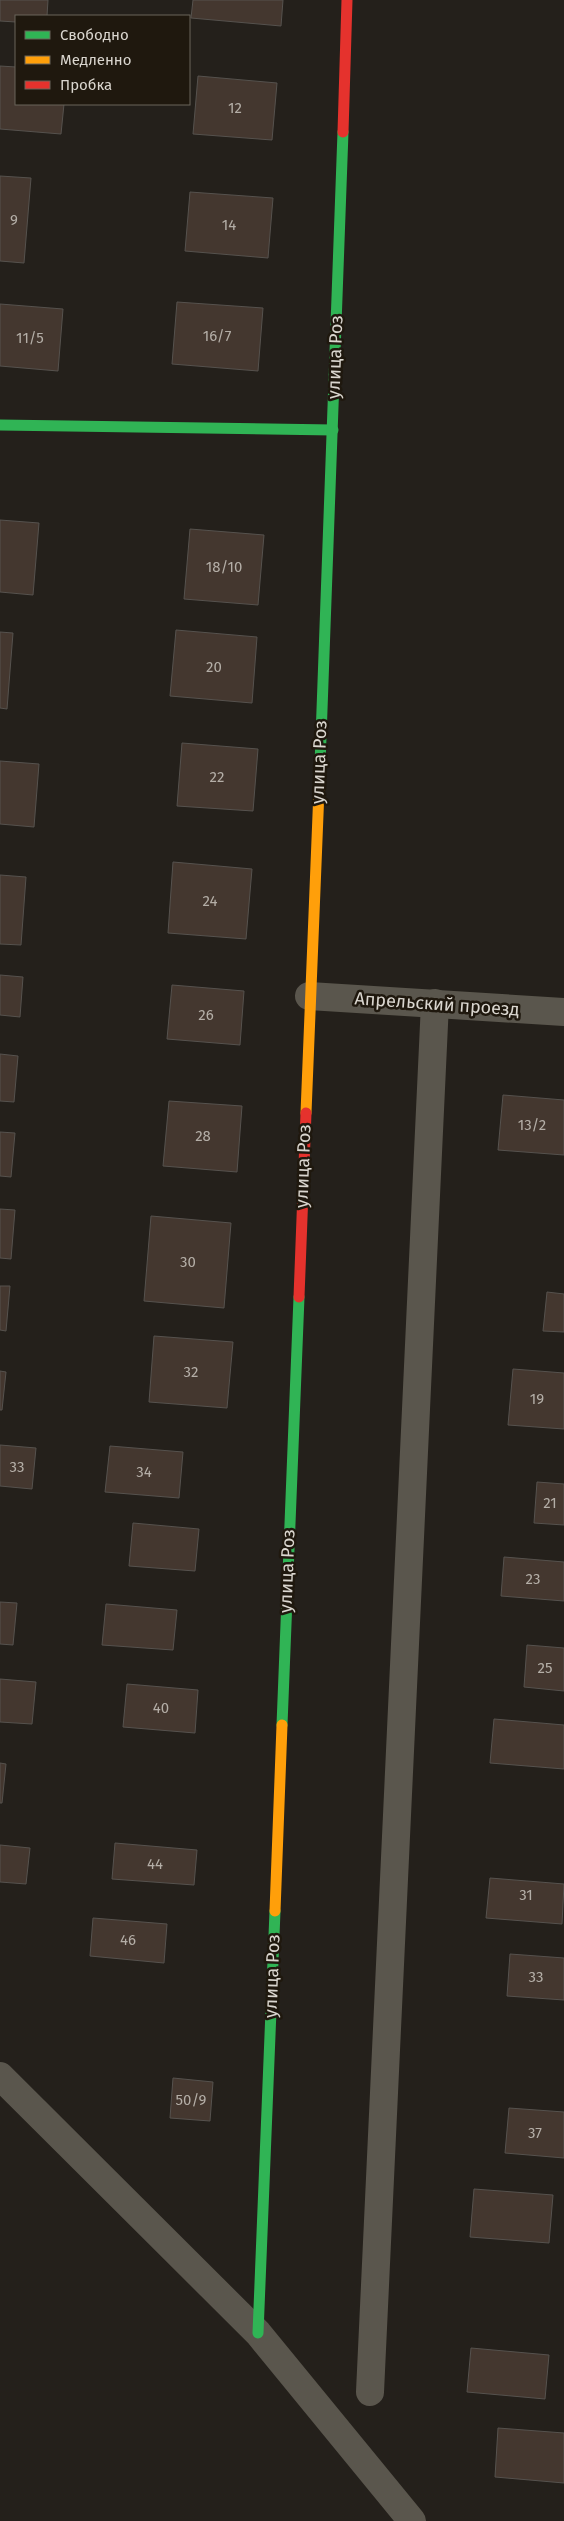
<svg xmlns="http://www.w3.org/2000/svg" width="564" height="2521" viewBox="0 0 564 2521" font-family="'Fira Sans',sans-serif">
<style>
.building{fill:#44372f;stroke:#56524e}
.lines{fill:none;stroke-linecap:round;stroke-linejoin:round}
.street{stroke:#5a564d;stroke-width:28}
.fast{stroke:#30b455;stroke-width:11}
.slow{stroke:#ff9f0a;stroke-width:11}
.jam{stroke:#e5322d;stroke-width:11}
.labels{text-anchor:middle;stroke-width:5;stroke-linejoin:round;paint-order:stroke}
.number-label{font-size:15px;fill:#b4aea7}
.street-label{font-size:18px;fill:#dad6cf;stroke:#1f180e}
</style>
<rect width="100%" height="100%" fill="#24201b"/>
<g class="building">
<path d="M 0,0 L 48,0 L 47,16 L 16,16 L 16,22 L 0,21 Z"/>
<path d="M 193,0 L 283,0 L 281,26 L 191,18 Z"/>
<path d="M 0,66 L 16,67 L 16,104 L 64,104 L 61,134 L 0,129 Z"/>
<path d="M 198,76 L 277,83 L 272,140 L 193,134 Z"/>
<path d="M 0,176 L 31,178 L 24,263 L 0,261 Z"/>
<path d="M 190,192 L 273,198 L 268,258 L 185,251 Z"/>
<path d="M 177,302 L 263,308 L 258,371 L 172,364 Z"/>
<path d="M 0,304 L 63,309 L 58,371 L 0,366 Z"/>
<path d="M 0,520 L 39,523 L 33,595 L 0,592 Z"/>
<path d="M 190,529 L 264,535 L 258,605 L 184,599 Z"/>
<path d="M 176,630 L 257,637 L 252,703 L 170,696 Z"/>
<path d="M 0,632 L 13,633 L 7,709 L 0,708 Z"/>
<path d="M 182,743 L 258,749 L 253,811 L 177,806 Z"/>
<path d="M 0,761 L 39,764 L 34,827 L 0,824 Z"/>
<path d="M 173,862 L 252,869 L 246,939 L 168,933 Z"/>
<path d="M 0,875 L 26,877 L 21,945 L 0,944 Z"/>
<path d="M 0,975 L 23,977 L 20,1017 L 0,1015 Z"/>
<path d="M 172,985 L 244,991 L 240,1045 L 167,1039 Z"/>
<path d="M 0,1054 L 18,1056 L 14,1102 L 0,1101 Z"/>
<path d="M 503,1095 L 564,1100 L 564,1155 L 498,1150 Z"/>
<path d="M 169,1101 L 242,1106 L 237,1172 L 163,1166 Z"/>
<path d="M 0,1132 L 15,1133 L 11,1177 L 0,1176 Z"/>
<path d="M 0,1209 L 15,1210 L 11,1259 L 0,1258 Z"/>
<path d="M 151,1216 L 231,1223 L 224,1308 L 144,1301 Z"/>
<path d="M 0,1286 L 10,1286 L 6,1331 L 0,1330 Z"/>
<path d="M 547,1292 L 564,1294 L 564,1332 L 543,1331 Z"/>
<path d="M 154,1336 L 233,1342 L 227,1408 L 149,1402 Z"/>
<path d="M 513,1369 L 564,1373 L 564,1429 L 508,1425 Z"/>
<path d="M 0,1371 L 6,1372 L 2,1410 L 0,1410 Z"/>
<path d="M 0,1445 L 36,1448 L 32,1489 L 0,1486 Z"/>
<path d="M 110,1446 L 183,1452 L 179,1498 L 105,1492 Z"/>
<path d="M 537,1482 L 564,1484 L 564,1525 L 534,1523 Z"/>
<path d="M 133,1523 L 199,1529 L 195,1571 L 129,1566 Z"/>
<path d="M 504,1557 L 564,1562 L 564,1601 L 501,1596 Z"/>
<path d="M 0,1602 L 17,1603 L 13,1645 L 0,1644 Z"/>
<path d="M 106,1604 L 177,1610 L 173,1650 L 102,1645 Z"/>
<path d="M 527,1645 L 564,1648 L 564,1691 L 524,1687 Z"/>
<path d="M 0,1679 L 36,1682 L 32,1724 L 0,1722 Z"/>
<path d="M 127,1684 L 198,1690 L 195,1733 L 123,1727 Z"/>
<path d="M 494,1719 L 564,1725 L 564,1769 L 490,1763 Z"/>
<path d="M 0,1763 L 6,1764 L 2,1803 L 0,1803 Z"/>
<path d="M 115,1843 L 197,1850 L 194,1885 L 112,1879 Z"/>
<path d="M 0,1845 L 30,1848 L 26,1884 L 0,1882 Z"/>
<path d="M 490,1878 L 564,1884 L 562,1924 L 486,1918 Z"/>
<path d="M 93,1918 L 167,1924 L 164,1963 L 90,1956 Z"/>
<path d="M 510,1954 L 564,1958 L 564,2000 L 507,1996 Z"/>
<path d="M 173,2078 L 213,2082 L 210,2121 L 170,2118 Z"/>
<path d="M 509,2108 L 564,2112 L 564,2158 L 505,2153 Z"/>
<path d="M 474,2189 L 553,2195 L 549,2243 L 470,2237 Z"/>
<path d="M 471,2348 L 549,2355 L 545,2399 L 467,2392 Z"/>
<path d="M 498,2428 L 564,2433 L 564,2483 L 495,2477 Z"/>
</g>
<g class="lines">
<g class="street">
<path d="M 309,996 L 564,1012"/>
<path d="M 0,2076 L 258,2333 L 412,2521"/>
<path d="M 370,2392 L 435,1003"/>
</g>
<g class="fast">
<path d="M 0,425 L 333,430"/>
<path d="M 320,765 L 343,132"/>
<path d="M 282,1725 L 299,1297"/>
<path d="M 258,2333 L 275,1911"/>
</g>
<g class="slow">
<path d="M 306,1113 L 320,765"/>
<path d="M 275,1911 L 282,1725"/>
</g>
<g class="jam">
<path d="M 343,132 L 347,0"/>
<path d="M 299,1297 L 306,1113"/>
</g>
</g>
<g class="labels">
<g class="number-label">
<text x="235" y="113">12</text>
<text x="14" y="225">9</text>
<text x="229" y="230">14</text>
<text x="217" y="341">16/7</text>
<text x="30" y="343">11/5</text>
<text x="224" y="572">18/10</text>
<text x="214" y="672">20</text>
<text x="217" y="782">22</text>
<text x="210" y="906">24</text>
<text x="206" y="1020">26</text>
<text x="532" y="1130">13/2</text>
<text x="203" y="1141">28</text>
<text x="188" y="1267">30</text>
<text x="191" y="1377">32</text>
<text x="537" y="1404">19</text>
<text x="17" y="1472">33</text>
<text x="144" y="1477">34</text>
<text x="550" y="1508">21</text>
<text x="533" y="1584">23</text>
<text x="545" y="1673">25</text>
<text x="161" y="1713">40</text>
<text x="155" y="1869">44</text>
<text x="526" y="1900">31</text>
<text x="128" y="1945">46</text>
<text x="536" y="1982">33</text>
<text x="191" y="2105">50/9</text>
<text x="535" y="2138">37</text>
</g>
<g class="street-label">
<text transform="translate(335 357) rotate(-88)" y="6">улица Роз</text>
<text transform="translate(319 762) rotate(-88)" y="6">улица Роз</text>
<text transform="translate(437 1004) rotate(4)" y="6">Апрельский проезд</text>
<text transform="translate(303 1166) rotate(-88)" y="6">улица Роз</text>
<text transform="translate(287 1571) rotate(-88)" y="6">улица Роз</text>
<text transform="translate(272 1976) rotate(-88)" y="6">улица Роз</text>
</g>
</g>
<rect x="15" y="15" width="175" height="90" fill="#1f180e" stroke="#6a645b"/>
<rect x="25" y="31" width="25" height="8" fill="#30b455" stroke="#6a645b"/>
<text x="60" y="40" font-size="15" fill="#dad6cf">Свободно</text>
<rect x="25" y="56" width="25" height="8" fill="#ff9f0a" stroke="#6a645b"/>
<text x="60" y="65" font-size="15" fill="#dad6cf">Медленно</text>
<rect x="25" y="81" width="25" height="8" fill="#e5322d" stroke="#6a645b"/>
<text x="60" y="90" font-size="15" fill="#dad6cf">Пробка</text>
</svg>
